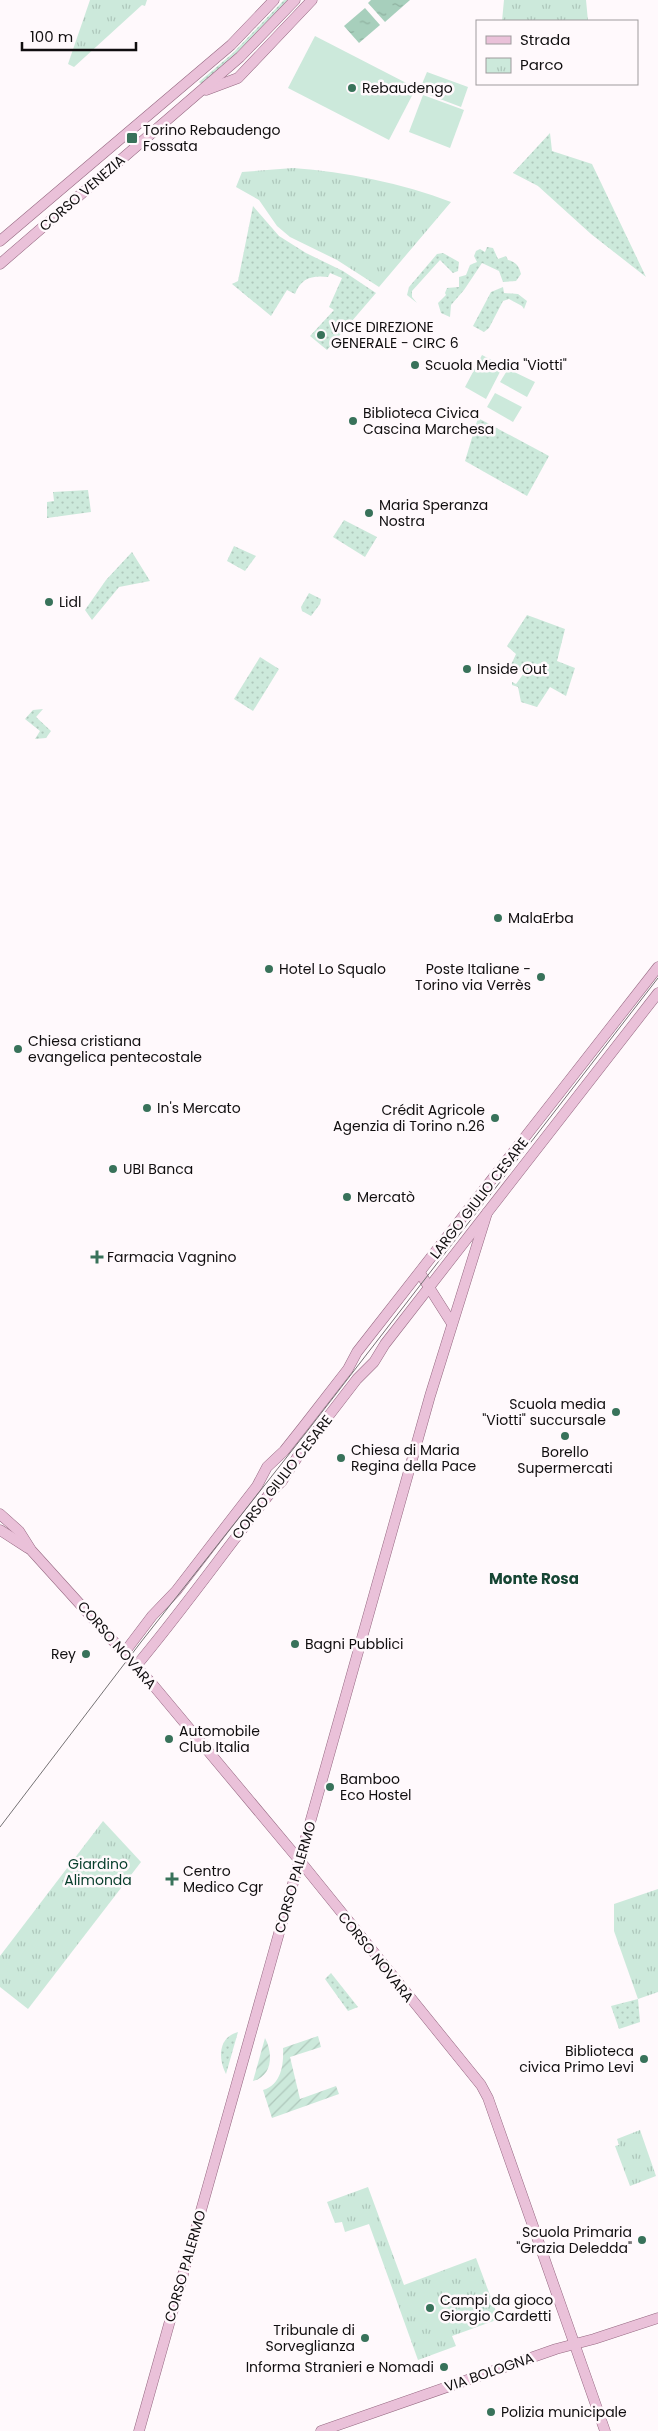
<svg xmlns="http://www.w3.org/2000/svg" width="658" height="2431" viewBox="0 0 658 2431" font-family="Poppins,sans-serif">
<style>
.grass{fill:url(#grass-dots)}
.park{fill:url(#park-tufts)}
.garden{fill:url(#garden-furrows)}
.pitch{fill:#cce9db}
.water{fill:url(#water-ripples)}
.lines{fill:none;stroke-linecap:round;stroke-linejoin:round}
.major-casing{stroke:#956881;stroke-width:11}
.major{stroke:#eac1d9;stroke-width:10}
.tram{stroke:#757274;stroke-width:1}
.poi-dot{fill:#38725a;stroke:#fff9fc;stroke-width:2}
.labels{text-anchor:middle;stroke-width:5;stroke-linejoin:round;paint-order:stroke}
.poi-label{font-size:14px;fill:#100e0f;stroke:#fff9fc;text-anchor:start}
.street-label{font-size:14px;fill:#100e0f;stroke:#fff9fc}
.park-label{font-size:14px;fill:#063d2b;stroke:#fff9fc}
.neighbourhood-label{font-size:15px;font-weight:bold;fill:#164533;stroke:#fff9fc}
</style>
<defs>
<pattern id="grass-dots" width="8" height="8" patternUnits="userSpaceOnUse" patternTransform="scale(1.25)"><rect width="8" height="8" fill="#cce9db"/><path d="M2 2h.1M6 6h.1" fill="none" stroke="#aec7bb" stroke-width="1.8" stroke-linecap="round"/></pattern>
<pattern id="park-tufts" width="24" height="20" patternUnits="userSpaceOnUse" patternTransform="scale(1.25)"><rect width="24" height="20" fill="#cce9db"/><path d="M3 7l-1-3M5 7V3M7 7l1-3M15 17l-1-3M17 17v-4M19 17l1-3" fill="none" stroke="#aec7bb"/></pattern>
<pattern id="garden-furrows" width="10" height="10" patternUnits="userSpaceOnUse" patternTransform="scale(1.25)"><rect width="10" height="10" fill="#cce9db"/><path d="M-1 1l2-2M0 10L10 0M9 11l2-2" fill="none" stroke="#aec7bb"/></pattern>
<pattern id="water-ripples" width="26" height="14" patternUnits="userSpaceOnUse" patternTransform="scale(1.25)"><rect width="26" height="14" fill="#a7cfbc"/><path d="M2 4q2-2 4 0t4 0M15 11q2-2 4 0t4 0" fill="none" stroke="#8fb1a0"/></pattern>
</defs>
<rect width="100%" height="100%" fill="#fff9fc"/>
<g class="grass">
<path d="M 284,0 L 289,0 L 247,44 L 202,85 L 199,82 L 233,53 Z"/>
<path d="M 550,133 L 552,151 L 592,164 L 646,277 L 591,234 L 538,186 L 513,173 Z"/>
<path d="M 253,206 L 279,236 L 306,253 L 343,271 L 376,293 L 327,350 L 310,336 L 334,310 L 329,307 L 342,278 L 330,273 L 328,277 C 312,275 301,278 295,294 L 287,290 L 271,316 L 232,284 L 238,281 Z"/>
<path d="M 487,247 L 493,248 L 498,259 L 506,256 L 508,260 C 516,262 519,266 521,274 L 516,281 L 503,282 L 499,271 L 482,263 L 464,290 L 451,305 L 450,317 L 441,313 L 438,303 L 446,295 L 445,293 L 447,288 L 459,287 L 459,277 L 466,275 L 470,265 L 477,262 L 474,256 L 476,251 L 480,249 L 485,252 Z"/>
<path d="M 443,253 L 459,262 L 458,271 L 453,273 L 440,260 L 412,291 L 412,297 L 417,303 L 407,295 L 409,287 L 437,254 Z"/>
<path d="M 503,287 L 504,293 L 518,294 L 527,301 L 524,309 L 522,306 L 509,299 L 503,301 L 489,328 L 484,332 L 473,326 L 491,292 Z"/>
<path d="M 478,418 L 549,456 L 527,496 L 465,461 Z"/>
<path d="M 88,490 L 91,512 L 47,518 L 47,502 L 54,501 L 53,492 Z"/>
<path d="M 344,520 L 377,537 L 365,557 L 333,537 Z"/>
<path d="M 234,546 L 256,556 L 245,571 L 227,561 Z"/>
<path d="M 132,552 L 150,581 L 119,587 L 92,620 L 85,610 L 106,580 Z"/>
<path d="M 309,593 L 321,599 L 320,604 L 311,616 L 302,611 L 301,607 Z"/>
<path d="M 527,615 L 565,629 L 557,661 L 575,668 L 566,696 L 550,687 L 537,707 L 521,702 L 518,687 L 512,685 L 512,682 L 516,684 L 524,673 L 510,667 L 516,654 L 507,646 Z"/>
<path d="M 260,657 L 279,669 L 253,711 L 234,699 Z"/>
<path d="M 43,709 L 36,717 L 51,731 L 46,738 L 35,739 L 40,731 L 25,719 L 33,710 Z"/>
<path d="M 331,1973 L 358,2007 L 348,2011 L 325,1979 Z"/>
<path d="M 638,1999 L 640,2022 L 619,2029 L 611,2006 Z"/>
<path d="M 238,2032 L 226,2074 C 218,2059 218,2037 238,2032 Z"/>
</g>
<g class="park">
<path d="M 90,0 L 147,0 L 145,6 L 142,5 L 74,67 L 68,64 Z"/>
<path d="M 504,0 L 586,0 L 588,21 L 502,21 Z"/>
<path d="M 293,168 C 346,172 402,183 451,202 L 379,287 L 337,260 L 290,237 L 277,226 L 259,200 L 236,187 L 242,172 Z"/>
<path d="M 103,1821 L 141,1862 L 28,2009 L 0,1987 L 0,1956 Z"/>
<path d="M 658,1889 L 658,1992 L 638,1999 L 614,1931 L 614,1904 Z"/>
<path d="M 640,2130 L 656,2176 L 630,2186 L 615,2146 L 619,2145 L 617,2139 Z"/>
<path d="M 368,2187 L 404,2285 L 476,2258 L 499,2319 L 452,2336 L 456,2346 L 418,2360 L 369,2224 L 345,2232 L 342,2222 L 335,2223 L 327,2202 Z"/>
</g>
<g class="garden">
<path d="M 318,2036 L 321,2047 L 290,2057 L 300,2099 L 336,2086 L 339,2094 L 272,2118 L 263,2090 C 281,2085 284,2065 283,2048 Z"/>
<path d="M 265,2038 C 273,2053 273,2076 253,2081 Z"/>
</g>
<g class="pitch">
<path d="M 315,36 L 416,88 L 389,140 L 288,88 Z"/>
<path d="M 427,72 L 468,87 L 461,107 L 419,91 Z"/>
<path d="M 423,95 L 464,110 L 450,148 L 409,132 Z"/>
<path d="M 482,355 L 503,366 L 486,399 L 465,387 Z"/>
<path d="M 508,369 L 535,382 L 527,397 L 500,382 Z"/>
<path d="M 495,393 L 522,407 L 513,422 L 487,407 Z"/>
<path d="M 433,2294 L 443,2322 L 428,2327 L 419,2299 Z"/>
</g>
<g class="water">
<path d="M 371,0 L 410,0 L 385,22 L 368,3 Z"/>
<path d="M 365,8 L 380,25 L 359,43 L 344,26 Z"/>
</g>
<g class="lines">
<defs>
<g id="major">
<path d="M 206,90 L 238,78 L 312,0"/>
<path d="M 0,241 L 231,45 L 274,0"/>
<path d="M 0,264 L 240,57 L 295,0"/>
<path d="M 420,1273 L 451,1322"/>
<path d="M 0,1514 L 19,1531 L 31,1550 L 153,1685 L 300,1861 L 481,2085 L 488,2098 L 605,2431"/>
<path d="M 0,1530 L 28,1548"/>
<path d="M 124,1653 L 152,1616 L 176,1591 L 257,1486 L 267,1467 L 284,1451 L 303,1427 L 348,1369 L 357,1352 L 658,967"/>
<path d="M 136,1666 C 183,1610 225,1550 271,1492 L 282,1481 L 300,1453 L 357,1379 L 374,1362 L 385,1344 L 658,993"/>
<path d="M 139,2431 L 430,1396 L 487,1213"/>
<path d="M 321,2431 L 556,2349 L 594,2339 L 658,2318"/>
</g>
</defs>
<use href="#major" class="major-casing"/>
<use href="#major" class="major"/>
<path class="tram" d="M 0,1827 L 141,1642 L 305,1434 L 658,978"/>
</g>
<g class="poi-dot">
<circle cx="352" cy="88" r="5"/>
<rect x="126" y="132" width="12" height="12" rx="2.5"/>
<circle cx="321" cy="335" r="5"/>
<circle cx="415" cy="365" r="5"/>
<circle cx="353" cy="421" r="5"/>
<circle cx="369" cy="513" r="5"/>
<circle cx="49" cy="602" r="5"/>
<circle cx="467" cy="669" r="5"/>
<circle cx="498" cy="918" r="5"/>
<circle cx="269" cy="969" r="5"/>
<circle cx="541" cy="977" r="5"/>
<circle cx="18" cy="1049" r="5"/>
<circle cx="147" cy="1108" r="5"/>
<circle cx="495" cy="1118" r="5"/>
<circle cx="113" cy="1169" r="5"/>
<circle cx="347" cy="1197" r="5"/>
<path d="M94.5 1249.5h5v5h5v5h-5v5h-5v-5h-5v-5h5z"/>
<circle cx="616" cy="1412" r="5"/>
<circle cx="565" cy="1436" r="5"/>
<circle cx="341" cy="1458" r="5"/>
<circle cx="295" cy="1644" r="5"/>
<circle cx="86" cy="1654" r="5"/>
<circle cx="169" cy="1739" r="5"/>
<circle cx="330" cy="1787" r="5"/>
<path d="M169.5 1871.5h5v5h5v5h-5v5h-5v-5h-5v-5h5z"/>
<circle cx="644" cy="2059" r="5"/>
<circle cx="642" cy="2240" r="5"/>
<circle cx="430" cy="2308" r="5"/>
<circle cx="365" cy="2338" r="5"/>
<circle cx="444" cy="2367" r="5"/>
<circle cx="491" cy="2412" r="5"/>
</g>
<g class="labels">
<g class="poi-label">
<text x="362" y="93">Rebaudengo</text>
<text x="143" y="135">Torino Rebaudengo<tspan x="143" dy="16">Fossata</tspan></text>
<text x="331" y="332">VICE DIREZIONE<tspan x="331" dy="16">GENERALE - CIRC 6</tspan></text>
<text x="425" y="370">Scuola Media "Viotti"</text>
<text x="363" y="418">Biblioteca Civica<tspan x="363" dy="16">Cascina Marchesa</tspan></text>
<text x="379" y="510">Maria Speranza<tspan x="379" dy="16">Nostra</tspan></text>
<text x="59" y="607">Lidl</text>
<text x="477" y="674">Inside Out</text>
<text x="508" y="923">MalaErba</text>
<text x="279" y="974">Hotel Lo Squalo</text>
<text x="531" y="974" text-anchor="end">Poste Italiane -<tspan x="531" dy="16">Torino via Verrès</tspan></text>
<text x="28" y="1046">Chiesa cristiana<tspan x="28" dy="16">evangelica pentecostale</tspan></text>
<text x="157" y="1113">In's Mercato</text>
<text x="485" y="1115" text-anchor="end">Crédit Agricole<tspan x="485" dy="16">Agenzia di Torino n.26</tspan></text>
<text x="123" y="1174">UBI Banca</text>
<text x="357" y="1202">Mercatò</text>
<text x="107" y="1262">Farmacia Vagnino</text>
<text x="606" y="1409" text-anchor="end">Scuola media<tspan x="606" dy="16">"Viotti" succursale</tspan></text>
<text x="351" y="1455">Chiesa di Maria<tspan x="351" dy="16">Regina della Pace</tspan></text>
<text x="565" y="1457" text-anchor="middle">Borello<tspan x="565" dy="16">Supermercati</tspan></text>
<text x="305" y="1649">Bagni Pubblici</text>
<text x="76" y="1659" text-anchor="end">Rey</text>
<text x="179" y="1736">Automobile<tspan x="179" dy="16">Club Italia</tspan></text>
<text x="340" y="1784">Bamboo<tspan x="340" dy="16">Eco Hostel</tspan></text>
<text x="183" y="1876">Centro<tspan x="183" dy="16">Medico Cgr</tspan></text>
<text x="634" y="2056" text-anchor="end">Biblioteca<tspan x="634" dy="16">civica Primo Levi</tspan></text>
<text x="632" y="2237" text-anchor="end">Scuola Primaria<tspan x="632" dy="16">"Grazia Deledda"</tspan></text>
<text x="440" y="2305">Campi da gioco<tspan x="440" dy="16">Giorgio Cardetti</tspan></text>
<text x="355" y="2335" text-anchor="end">Tribunale di<tspan x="355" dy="16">Sorveglianza</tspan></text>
<text x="434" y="2372" text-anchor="end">Informa Stranieri e Nomadi</text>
<text x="501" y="2417">Polizia municipale</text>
</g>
<g class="street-label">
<text transform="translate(82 193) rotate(-41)" y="5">CORSO VENEZIA</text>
<text transform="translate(479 1198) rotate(-52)" y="5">LARGO GIULIO CESARE</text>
<text transform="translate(282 1477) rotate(-52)" y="5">CORSO GIULIO CESARE</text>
<text transform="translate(117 1645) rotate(49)" y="5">CORSO NOVARA</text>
<text transform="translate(295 1877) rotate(-74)" y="5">CORSO PALERMO</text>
<text transform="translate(376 1957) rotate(51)" y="5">CORSO NOVARA</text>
<text transform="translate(185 2266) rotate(-74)" y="5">CORSO PALERMO</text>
<text transform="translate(489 2372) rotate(-19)" y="5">VIA BOLOGNA</text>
</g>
<g class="park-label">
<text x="98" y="1869">Giardino<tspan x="98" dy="16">Alimonda</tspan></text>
</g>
<g class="neighbourhood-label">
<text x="534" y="1584">Monte Rosa</text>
</g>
</g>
<rect x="476" y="20" width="162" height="65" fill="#fff9fc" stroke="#9f9b9d"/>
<rect x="486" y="36" width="25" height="8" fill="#eac1d9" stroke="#9f9b9d"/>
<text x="520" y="45" font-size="15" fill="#100e0f">Strada</text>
<rect x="486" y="58" width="25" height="15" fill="url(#park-tufts)" stroke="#9f9b9d"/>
<text x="520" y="70" font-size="15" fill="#100e0f">Parco</text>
<path d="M22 42v8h114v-8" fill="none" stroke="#100e0f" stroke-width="2.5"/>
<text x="30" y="42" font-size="15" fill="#100e0f" stroke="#fff9fc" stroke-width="4" paint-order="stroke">100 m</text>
</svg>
